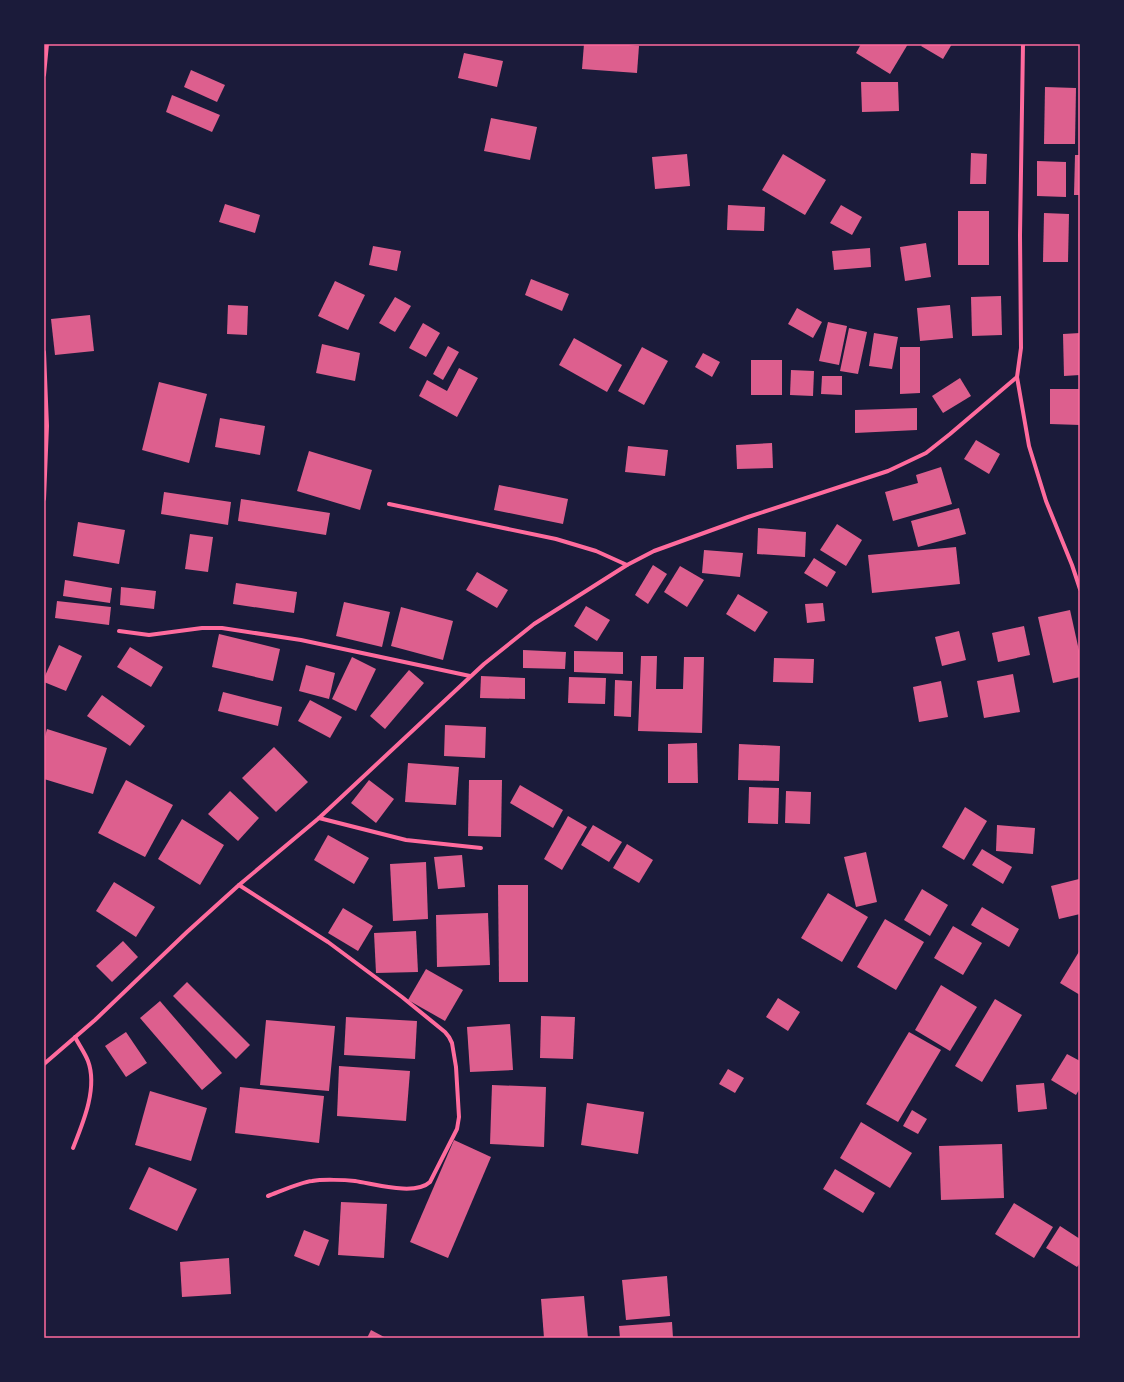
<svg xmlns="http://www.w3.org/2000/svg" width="1124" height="1382" viewBox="0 0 1124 1382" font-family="Lato,sans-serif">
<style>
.building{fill:#dd5f8e}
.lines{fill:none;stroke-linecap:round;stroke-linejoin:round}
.minor{stroke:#ff6b9d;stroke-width:4}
.neatline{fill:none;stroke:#ff6b9d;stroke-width:1.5}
</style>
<rect width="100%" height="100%" fill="#1b1b3a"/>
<g class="building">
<path d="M 584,44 L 618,44 L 639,46 L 637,73 L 582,69 Z"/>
<path d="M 861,44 L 908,44 L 890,74 L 856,53 Z"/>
<path d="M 923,44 L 952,44 L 943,59 L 921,46 Z"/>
<path d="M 464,53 L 503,61 L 497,87 L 458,78 Z"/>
<path d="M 191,70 L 225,85 L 217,102 L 184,87 Z"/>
<path d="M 861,82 L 898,82 L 899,111 L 862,112 Z"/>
<path d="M 1045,87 L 1076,88 L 1075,144 L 1044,144 Z"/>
<path d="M 172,95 L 220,115 L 212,132 L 166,112 Z"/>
<path d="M 491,118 L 537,127 L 530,160 L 484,151 Z"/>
<path d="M 971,153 L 987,154 L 986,184 L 970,184 Z"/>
<path d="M 687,154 L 690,186 L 655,189 L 652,157 Z"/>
<path d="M 783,154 L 826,180 L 805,215 L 762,190 Z"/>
<path d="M 1075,155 L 1080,155 L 1080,195 L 1074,195 Z"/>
<path d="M 1037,161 L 1066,162 L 1066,197 L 1037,196 Z"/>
<path d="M 225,204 L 260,215 L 255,233 L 219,222 Z"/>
<path d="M 728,205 L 765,207 L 764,231 L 727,230 Z"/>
<path d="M 841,205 L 862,217 L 852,235 L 830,223 Z"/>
<rect x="958" y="211" width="31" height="54"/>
<path d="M 1044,213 L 1069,214 L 1068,262 L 1043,262 Z"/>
<path d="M 926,243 L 931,277 L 905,281 L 900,247 Z"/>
<path d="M 373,246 L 401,251 L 397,271 L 369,265 Z"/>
<path d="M 870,248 L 871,267 L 834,270 L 832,251 Z"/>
<path d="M 531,279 L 569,294 L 562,311 L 525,295 Z"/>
<path d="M 335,281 L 365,295 L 348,330 L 318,316 Z"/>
<path d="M 1001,296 L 1002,335 L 972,336 L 971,297 Z"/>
<path d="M 395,297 L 411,306 L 395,332 L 379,323 Z"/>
<path d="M 228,305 L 248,306 L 247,335 L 227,334 Z"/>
<path d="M 950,305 L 953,338 L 920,341 L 917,308 Z"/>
<path d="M 797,308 L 822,322 L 813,338 L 788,324 Z"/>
<path d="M 90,315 L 94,351 L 55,355 L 51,319 Z"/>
<path d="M 828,322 L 847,326 L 839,365 L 819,361 Z"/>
<path d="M 423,323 L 440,333 L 426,357 L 409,348 Z"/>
<path d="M 849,328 L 867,332 L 858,374 L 840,371 Z"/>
<path d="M 874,333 L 898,337 L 892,369 L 869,366 Z"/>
<path d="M 1080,333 L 1080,375 L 1064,376 L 1063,334 Z"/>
<path d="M 574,338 L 622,365 L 607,392 L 559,365 Z"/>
<path d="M 322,344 L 360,353 L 355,381 L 316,373 Z"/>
<path d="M 448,346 L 459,352 L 443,380 L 433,374 Z"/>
<path d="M 642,347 L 668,361 L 644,405 L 618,391 Z"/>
<path d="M 900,347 L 920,347 L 920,393 L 900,394 Z"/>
<path d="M 703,353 L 720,362 L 712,377 L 695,367 Z"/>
<rect x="751" y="360" width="31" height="35"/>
<path d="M 459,368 L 478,378 L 457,417 L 419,396 L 427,380 L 447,391 Z"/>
<path d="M 791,370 L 814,371 L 813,396 L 790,395 Z"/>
<path d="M 822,376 L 842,376 L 842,395 L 821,394 Z"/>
<path d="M 960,378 L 971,396 L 943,413 L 932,396 Z"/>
<path d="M 159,382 L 207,394 L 189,463 L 142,450 Z"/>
<path d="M 1050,389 L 1080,389 L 1080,425 L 1050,424 Z"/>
<path d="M 917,408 L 917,430 L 855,433 L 855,410 Z"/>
<path d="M 220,418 L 265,426 L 260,455 L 215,447 Z"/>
<path d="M 976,440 L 1000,454 L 989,474 L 964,459 Z"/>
<path d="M 772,443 L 773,468 L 737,469 L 736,445 Z"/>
<path d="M 628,446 L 668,450 L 665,476 L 625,472 Z"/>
<path d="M 309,451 L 372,470 L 360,510 L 297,491 Z"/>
<path d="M 941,467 L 952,504 L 893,521 L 885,492 L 918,483 L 916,475 Z"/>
<path d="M 499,485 L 568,499 L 563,524 L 494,510 Z"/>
<path d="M 164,492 L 231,502 L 228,525 L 161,514 Z"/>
<path d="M 241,499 L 330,513 L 326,535 L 238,521 Z"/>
<path d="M 959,508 L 966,534 L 918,547 L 911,521 Z"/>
<path d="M 78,522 L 125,530 L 119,564 L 73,556 Z"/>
<path d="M 837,524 L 862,540 L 846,566 L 820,550 Z"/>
<path d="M 758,528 L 806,532 L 805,557 L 757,554 Z"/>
<path d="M 190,534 L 213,537 L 208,572 L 185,569 Z"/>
<path d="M 956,547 L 960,584 L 872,593 L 868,555 Z"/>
<path d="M 704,550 L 743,553 L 740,577 L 702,573 Z"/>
<path d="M 814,558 L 836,572 L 827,587 L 804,573 Z"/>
<path d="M 653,565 L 667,574 L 648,604 L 635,595 Z"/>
<path d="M 680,566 L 704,580 L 687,607 L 664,592 Z"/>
<path d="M 477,572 L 508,590 L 497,608 L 466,590 Z"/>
<path d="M 65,580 L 112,588 L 110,603 L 63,596 Z"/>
<path d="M 236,583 L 297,592 L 294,613 L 233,604 Z"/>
<path d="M 121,587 L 156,591 L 154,609 L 120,605 Z"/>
<path d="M 738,594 L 768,612 L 755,632 L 726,614 Z"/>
<path d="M 57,601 L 111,607 L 109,625 L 55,618 Z"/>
<path d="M 344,602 L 390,612 L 382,647 L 336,636 Z"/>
<path d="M 823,603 L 825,621 L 807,623 L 805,604 Z"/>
<path d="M 586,606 L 610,620 L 597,641 L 574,626 Z"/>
<path d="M 401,607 L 453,621 L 443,660 L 391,646 Z"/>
<path d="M 1070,610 L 1080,655 L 1080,677 L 1053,683 L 1038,617 Z"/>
<path d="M 1024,626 L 1030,655 L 998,662 L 992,633 Z"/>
<path d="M 959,631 L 966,660 L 942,666 L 935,637 Z"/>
<path d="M 219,634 L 280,649 L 273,681 L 212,667 Z"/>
<path d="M 59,645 L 82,656 L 66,691 L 44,682 L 44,678 Z"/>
<path d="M 130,647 L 163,667 L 151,687 L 117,667 Z"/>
<path d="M 523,650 L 566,652 L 565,669 L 523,668 Z"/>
<path d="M 574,651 L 623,652 L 623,674 L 574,672 Z"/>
<path d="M 641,656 L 657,656 L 656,689 L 683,689 L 684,657 L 704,657 L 702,733 L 638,731 Z"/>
<path d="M 352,657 L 376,669 L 356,711 L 332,699 Z"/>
<path d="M 774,658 L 814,659 L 813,683 L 773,682 Z"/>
<path d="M 306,665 L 335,673 L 329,699 L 299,691 Z"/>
<path d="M 409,670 L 424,683 L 385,729 L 370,716 Z"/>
<path d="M 1013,674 L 1020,712 L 984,718 L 977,681 Z"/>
<path d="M 481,676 L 525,678 L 525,699 L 480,698 Z"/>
<path d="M 569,677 L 606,678 L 605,704 L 568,703 Z"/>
<path d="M 615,680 L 632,681 L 631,717 L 614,716 Z"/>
<path d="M 941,681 L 948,717 L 919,722 L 913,687 Z"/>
<path d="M 223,692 L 282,707 L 278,726 L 218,711 Z"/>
<path d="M 102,695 L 145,726 L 130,746 L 87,716 Z"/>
<path d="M 310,700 L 342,717 L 330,738 L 298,721 Z"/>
<path d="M 445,725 L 486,727 L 485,758 L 444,756 Z"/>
<path d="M 47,729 L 107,748 L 93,794 L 44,779 L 44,740 Z"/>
<path d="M 697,743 L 698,783 L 668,783 L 668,744 Z"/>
<path d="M 739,744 L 780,746 L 779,781 L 738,780 Z"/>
<path d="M 274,747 L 308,782 L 276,812 L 242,778 Z"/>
<path d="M 408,763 L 459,767 L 456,805 L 405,802 Z"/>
<path d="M 126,780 L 173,805 L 145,857 L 98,833 Z"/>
<path d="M 369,780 L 394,799 L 376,823 L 351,803 Z"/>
<path d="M 469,780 L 502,780 L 501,837 L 468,836 Z"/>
<path d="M 520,785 L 563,810 L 553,828 L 510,803 Z"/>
<path d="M 749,787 L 779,788 L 778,824 L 748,823 Z"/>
<path d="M 230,791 L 259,818 L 238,841 L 208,814 Z"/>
<path d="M 786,791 L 811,792 L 810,824 L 785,823 Z"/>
<path d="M 965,807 L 987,821 L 964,860 L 942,847 Z"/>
<path d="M 568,816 L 587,827 L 562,870 L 544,859 Z"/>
<path d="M 182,819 L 224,845 L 200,885 L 158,859 Z"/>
<path d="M 593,825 L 622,842 L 609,862 L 581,845 Z"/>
<path d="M 997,825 L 1035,828 L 1033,854 L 996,851 Z"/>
<path d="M 328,835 L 369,858 L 354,884 L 314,860 Z"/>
<path d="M 627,844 L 653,860 L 639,883 L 613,868 Z"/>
<path d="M 982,849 L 1012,867 L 1003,884 L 972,865 Z"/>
<path d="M 866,852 L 877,902 L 856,907 L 844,857 Z"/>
<path d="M 462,855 L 465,887 L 438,889 L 434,857 Z"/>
<path d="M 426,862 L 428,919 L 393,921 L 390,864 Z"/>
<path d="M 1079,879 L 1080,914 L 1059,919 L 1051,886 Z"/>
<path d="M 114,882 L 155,907 L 136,937 L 96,911 Z"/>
<path d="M 498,885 L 528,885 L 528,982 L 499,982 Z"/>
<path d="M 922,889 L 948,905 L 930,936 L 904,920 Z"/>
<path d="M 828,893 L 868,917 L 842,962 L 801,938 Z"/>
<path d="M 982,907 L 1019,929 L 1009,947 L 971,925 Z"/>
<path d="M 343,908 L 373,926 L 358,951 L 328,933 Z"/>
<path d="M 488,913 L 490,965 L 437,967 L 436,915 Z"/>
<path d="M 885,919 L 924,942 L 896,990 L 857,967 Z"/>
<path d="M 953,926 L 982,943 L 963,975 L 934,958 Z"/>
<path d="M 416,931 L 418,972 L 376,973 L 374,933 Z"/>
<path d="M 123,941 L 138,957 L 112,982 L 96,966 Z"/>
<path d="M 1080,950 L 1080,995 L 1060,983 Z"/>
<path d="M 426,969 L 463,990 L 445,1021 L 408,1000 Z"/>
<path d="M 187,982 L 250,1045 L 236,1059 L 173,996 Z"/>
<path d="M 941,985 L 977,1007 L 950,1051 L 915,1030 Z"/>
<path d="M 778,998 L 800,1012 L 788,1031 L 766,1017 Z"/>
<path d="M 995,999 L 1022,1015 L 982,1082 L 955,1066 Z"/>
<path d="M 160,1001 L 222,1073 L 202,1090 L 140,1018 Z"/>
<path d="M 541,1016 L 575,1017 L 573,1059 L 540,1058 Z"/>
<path d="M 346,1017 L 417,1021 L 415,1059 L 344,1055 Z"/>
<path d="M 266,1020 L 335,1026 L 329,1091 L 260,1085 Z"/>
<path d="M 510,1024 L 513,1070 L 470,1072 L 467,1027 Z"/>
<path d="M 126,1032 L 147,1063 L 126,1077 L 105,1046 Z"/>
<path d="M 909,1032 L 941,1050 L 898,1122 L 866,1104 Z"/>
<path d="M 1067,1054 L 1080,1061 L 1080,1088 L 1076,1095 L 1051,1080 Z"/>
<path d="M 339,1066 L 410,1071 L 406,1121 L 337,1116 Z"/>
<path d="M 728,1069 L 744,1078 L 735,1093 L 719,1084 Z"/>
<path d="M 1044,1083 L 1047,1109 L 1018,1112 L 1016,1085 Z"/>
<path d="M 492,1085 L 546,1087 L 544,1147 L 490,1144 Z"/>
<path d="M 240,1087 L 324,1096 L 319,1143 L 235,1133 Z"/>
<path d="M 150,1091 L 207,1108 L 191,1161 L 135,1145 Z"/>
<path d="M 587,1103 L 644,1112 L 638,1154 L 581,1145 Z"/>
<path d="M 912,1110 L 927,1119 L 918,1134 L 903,1126 Z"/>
<path d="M 861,1122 L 912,1153 L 890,1188 L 840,1158 Z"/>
<path d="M 454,1140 L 491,1157 L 448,1258 L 410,1242 Z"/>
<path d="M 1002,1144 L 1004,1198 L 941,1200 L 939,1146 Z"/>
<path d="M 149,1167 L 197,1189 L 177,1231 L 129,1209 Z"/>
<path d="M 835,1169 L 875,1193 L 863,1213 L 823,1189 Z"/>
<path d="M 341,1202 L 387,1204 L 384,1258 L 338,1255 Z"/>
<path d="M 1014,1203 L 1053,1227 L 1034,1258 L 995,1234 Z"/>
<path d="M 1060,1226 L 1080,1239 L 1080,1263 L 1077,1267 L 1046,1248 Z"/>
<path d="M 304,1230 L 329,1240 L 319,1266 L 294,1256 Z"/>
<path d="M 229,1258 L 231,1294 L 182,1297 L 180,1262 Z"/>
<path d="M 667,1276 L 670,1316 L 626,1320 L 622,1280 Z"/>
<path d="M 584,1296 L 588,1338 L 544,1338 L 541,1299 Z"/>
<path d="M 672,1322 L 673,1338 L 620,1338 L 619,1326 Z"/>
<path d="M 371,1330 L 386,1338 L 367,1338 Z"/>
</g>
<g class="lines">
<g class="minor">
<path d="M 1023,44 L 1020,235 L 1021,348 L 1017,377 L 1029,446 L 1046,501 L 1072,565 L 1080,589"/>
<path d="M 44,75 L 47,44"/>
<path d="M 44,352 L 47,426 L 44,499"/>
<path d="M 389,504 L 556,539 L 596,551 L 627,565"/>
<path d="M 119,631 L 149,635 L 202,628 L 222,628 L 301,640 L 470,676"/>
<path d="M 319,818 L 406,840 L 481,848"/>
<path d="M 239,885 L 328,942 L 402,997 L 445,1032 L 449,1037 L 452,1043 L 456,1067 L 459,1117 L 457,1129 L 430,1182 C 415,1196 375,1184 355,1181 C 345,1180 323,1179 312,1181 C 301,1182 279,1192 268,1196"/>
<path d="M 44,1064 L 95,1020 L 187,932 L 239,885 L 319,818 L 484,664 L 534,624 L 627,565 L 654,551 L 748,517 L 888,471 L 926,453 L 950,434 L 1017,377"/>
<path d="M 73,1148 C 83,1123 98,1088 88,1061 C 85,1053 79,1045 75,1037"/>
</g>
</g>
<rect width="1124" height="1382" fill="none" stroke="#1b1b3a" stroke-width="90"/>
<rect x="45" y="45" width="1034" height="1292" class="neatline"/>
</svg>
